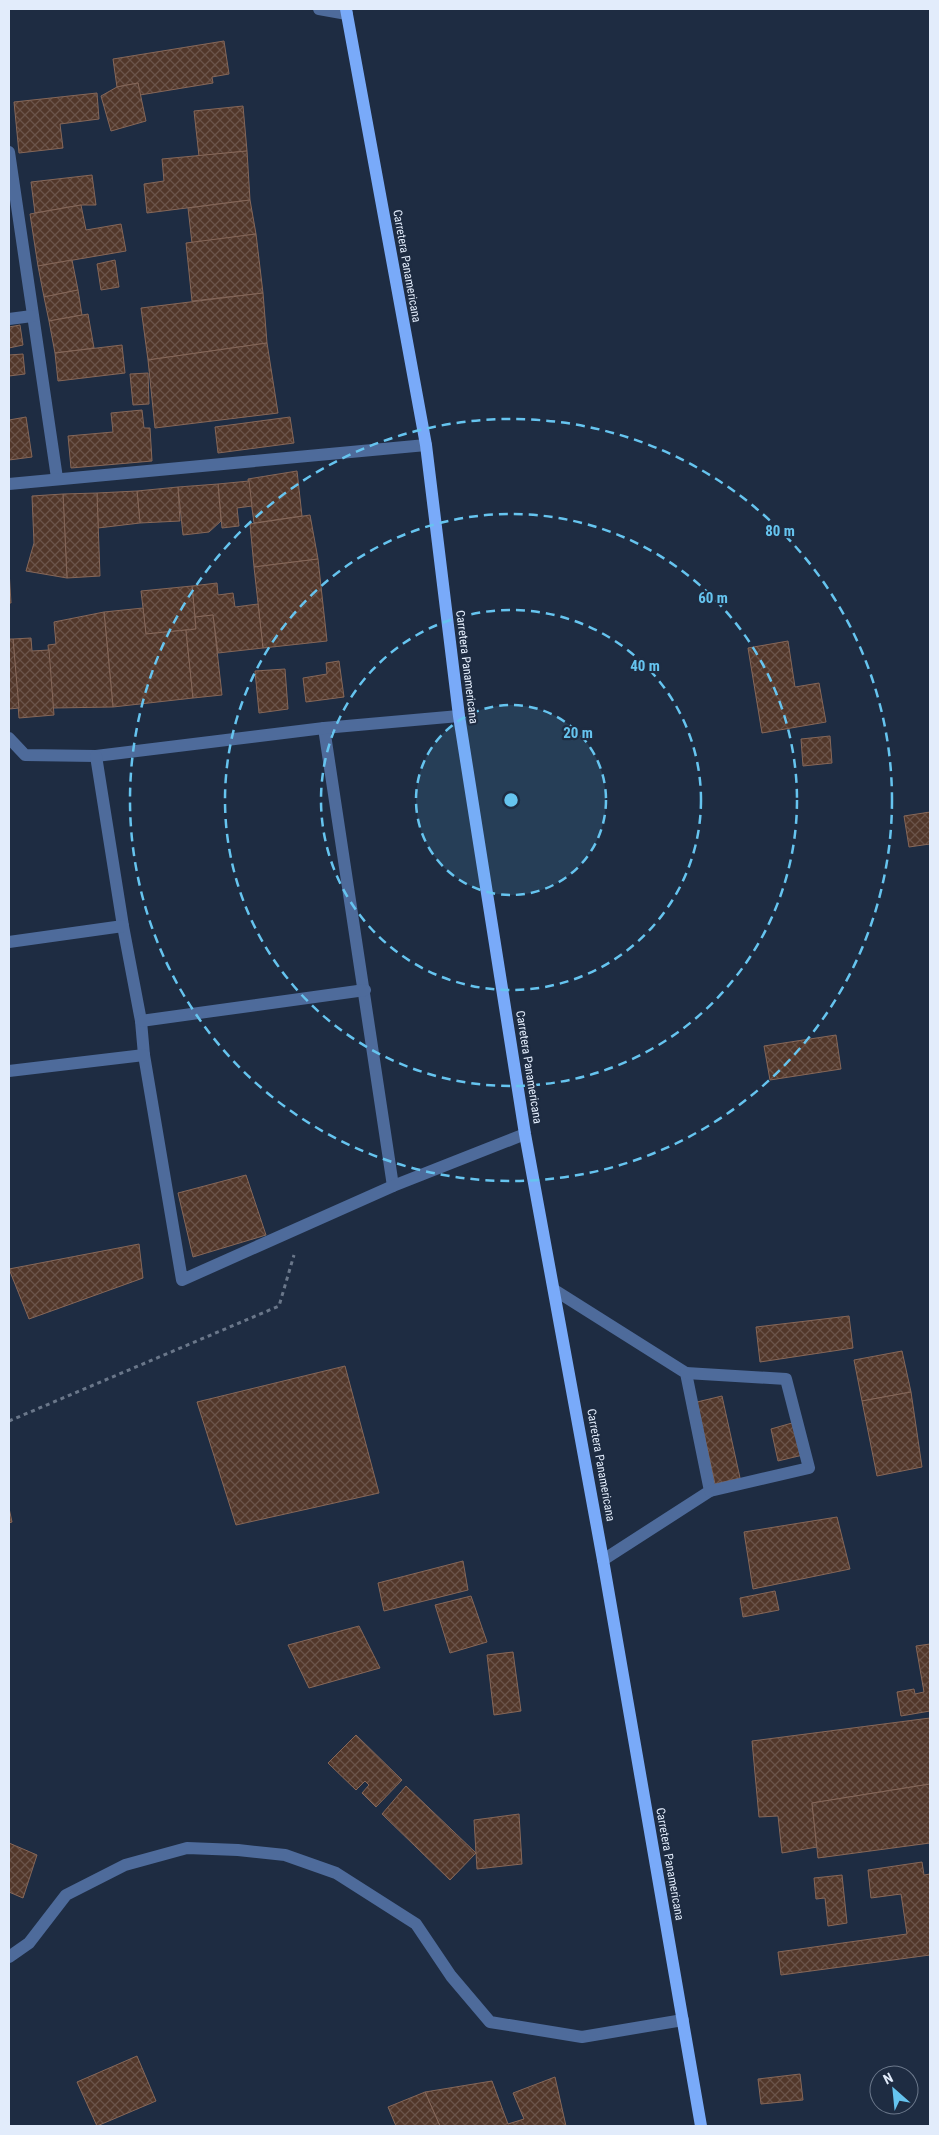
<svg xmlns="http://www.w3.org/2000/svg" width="939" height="2135" viewBox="0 0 939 2135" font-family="'Roboto Condensed',sans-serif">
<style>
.building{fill:url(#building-cross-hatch);stroke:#856759}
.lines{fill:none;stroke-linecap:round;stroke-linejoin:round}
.path{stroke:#6a778a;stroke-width:3;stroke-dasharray:4 4;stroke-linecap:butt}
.service{stroke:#4e6b9b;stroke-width:12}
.minor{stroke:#4e6b9b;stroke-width:12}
.primary{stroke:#79aaf9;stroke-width:12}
.ring{fill:none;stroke:#66c4ef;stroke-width:2.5;stroke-dasharray:9 6}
.labels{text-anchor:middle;stroke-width:4.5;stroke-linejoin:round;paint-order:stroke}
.street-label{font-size:12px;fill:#e2ecfb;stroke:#1e2c42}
.centre{fill:#66c4ef;stroke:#1e2c42;stroke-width:2.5}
.ring-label{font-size:15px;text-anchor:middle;font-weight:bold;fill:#66c4ef;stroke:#1e2c42;stroke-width:4.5;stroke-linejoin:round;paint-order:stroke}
</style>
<defs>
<pattern id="building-cross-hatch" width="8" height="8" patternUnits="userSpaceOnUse" patternTransform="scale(1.25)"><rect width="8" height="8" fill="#52372a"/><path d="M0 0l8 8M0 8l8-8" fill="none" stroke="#6b544a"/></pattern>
</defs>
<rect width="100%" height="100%" fill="#1e2c42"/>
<g class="building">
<path d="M 224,41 L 229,74 L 212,77 L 213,83 L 140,95 L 138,83 L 117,87 L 113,59 Z"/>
<path d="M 138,83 L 146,121 L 111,131 L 101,96 L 117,87 Z"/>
<path d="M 97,93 L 99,119 L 60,124 L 63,148 L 19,153 L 14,102 Z"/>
<path d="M 243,106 L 247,151 L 199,156 L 194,111 Z"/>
<path d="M 247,151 L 250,200 L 147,213 L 144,184 L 164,181 L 162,159 Z"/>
<path d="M 92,175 L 96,205 L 81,205 L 35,213 L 31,182 Z"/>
<path d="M 250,200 L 256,234 L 192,243 L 188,208 Z"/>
<path d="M 81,205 L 86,230 L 121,224 L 126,251 L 38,266 L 30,214 Z"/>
<path d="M 256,234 L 263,293 L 192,301 L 186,243 Z"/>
<path d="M 72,260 L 78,290 L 44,297 L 38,266 Z"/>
<path d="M 115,260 L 119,287 L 101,290 L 97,264 Z"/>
<path d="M 78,290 L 82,315 L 49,321 L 44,297 Z"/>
<path d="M 263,293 L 267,343 L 148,360 L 141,308 Z"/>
<path d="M 88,314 L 94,348 L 55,353 L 49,321 Z"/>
<path d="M 20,325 L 23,345 L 9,348 L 9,327 Z"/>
<path d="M 267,343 L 278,413 L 155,428 L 148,360 Z"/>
<path d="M 122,345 L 125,373 L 58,381 L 55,353 Z"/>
<path d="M 23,354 L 25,374 L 9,376 L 9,355 Z"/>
<path d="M 148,373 L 149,404 L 133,405 L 130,374 Z"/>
<path d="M 142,410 L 144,428 L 150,428 L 152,461 L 71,468 L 68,436 L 113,432 L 111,413 Z"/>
<path d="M 26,417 L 32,457 L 9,460 L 9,420 Z"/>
<path d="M 290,417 L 294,443 L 218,453 L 215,427 Z"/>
<path d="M 297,471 L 302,516 L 254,523 L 248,479 Z"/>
<path d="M 249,481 L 252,506 L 237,508 L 239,526 L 222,528 L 218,484 Z"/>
<path d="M 218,484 L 221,521 L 209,532 L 183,535 L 178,487 Z"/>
<path d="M 178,487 L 180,521 L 140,523 L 137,491 Z"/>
<path d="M 137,491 L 140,523 L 98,528 L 97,493 Z"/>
<path d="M 97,493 L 100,576 L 67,578 L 63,494 Z"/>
<path d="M 63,494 L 67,578 L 26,571 L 34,543 L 32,496 Z"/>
<path d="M 310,515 L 318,559 L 254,567 L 250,524 Z"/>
<path d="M 318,559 L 327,641 L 263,648 L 254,567 Z"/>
<path d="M 9,570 L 11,603 L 9,603 Z"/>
<path d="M 217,583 L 218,595 L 233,593 L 235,607 L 258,604 L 263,648 L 218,653 L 213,615 L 195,617 L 192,586 Z"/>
<path d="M 192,586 L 196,629 L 146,634 L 141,591 Z"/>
<path d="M 143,608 L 146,634 L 186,630 L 193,698 L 113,707 L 104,612 Z"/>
<path d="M 104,612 L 113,707 L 53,708 L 48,645 L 56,644 L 54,622 Z"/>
<path d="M 213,615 L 222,695 L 193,698 L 186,630 L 196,629 L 195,617 Z"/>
<path d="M 31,638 L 32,651 L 49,650 L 54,715 L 19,718 L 13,639 Z"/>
<path d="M 9,639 L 13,639 L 19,708 L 9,709 Z"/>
<path d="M 788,641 L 795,687 L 819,683 L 826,722 L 762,733 L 748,648 Z"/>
<path d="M 339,661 L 344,697 L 306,702 L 303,678 L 327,674 L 326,663 Z"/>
<path d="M 285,669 L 288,709 L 259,713 L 255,671 Z"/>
<path d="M 830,736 L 832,763 L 803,766 L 801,739 Z"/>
<path d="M 930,812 L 930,844 L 909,847 L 904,816 Z"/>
<path d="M 836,1035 L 841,1069 L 770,1080 L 764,1046 Z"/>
<path d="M 246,1175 L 266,1235 L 193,1257 L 178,1193 Z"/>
<path d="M 139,1244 L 143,1278 L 29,1319 L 9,1269 Z"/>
<path d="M 849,1316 L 853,1348 L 760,1362 L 756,1327 Z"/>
<path d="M 902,1351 L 911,1392 L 862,1401 L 854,1360 Z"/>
<path d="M 345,1366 L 379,1493 L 236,1525 L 197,1402 Z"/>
<path d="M 911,1392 L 922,1467 L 877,1476 L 862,1401 Z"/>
<path d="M 722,1396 L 740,1478 L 715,1484 L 697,1402 Z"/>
<path d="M 799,1421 L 807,1454 L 778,1461 L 771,1429 Z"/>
<path d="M 9,1508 L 12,1522 L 9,1523 Z"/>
<path d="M 837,1517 L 850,1569 L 753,1589 L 744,1532 Z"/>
<path d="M 463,1561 L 468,1590 L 384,1611 L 378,1583 Z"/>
<path d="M 775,1591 L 779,1610 L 743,1617 L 740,1598 Z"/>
<path d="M 471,1596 L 487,1642 L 450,1653 L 435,1605 Z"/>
<path d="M 359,1626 L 380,1668 L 309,1688 L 288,1645 Z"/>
<path d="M 930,1644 L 930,1711 L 901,1716 L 897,1692 L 914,1689 L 915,1694 L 924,1692 L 916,1646 Z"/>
<path d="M 513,1652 L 521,1711 L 494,1715 L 487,1655 Z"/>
<path d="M 930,1718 L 930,1784 L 812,1803 L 817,1847 L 782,1853 L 778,1816 L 759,1817 L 752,1741 Z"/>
<path d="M 356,1735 L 402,1780 L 376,1807 L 362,1793 L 369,1785 L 365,1781 L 356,1790 L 328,1763 Z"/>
<path d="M 930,1784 L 930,1843 L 818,1858 L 812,1803 Z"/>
<path d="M 406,1786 L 476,1853 L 450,1880 L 382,1814 Z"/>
<path d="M 519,1814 L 522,1864 L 477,1869 L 474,1820 Z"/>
<path d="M 9,1843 L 37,1855 L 23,1898 L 9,1892 Z"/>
<path d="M 922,1862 L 924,1875 L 930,1874 L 930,1955 L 781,1975 L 778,1952 L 907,1934 L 901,1894 L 871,1898 L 868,1870 Z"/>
<path d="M 842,1875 L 847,1923 L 828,1926 L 825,1898 L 816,1899 L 814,1878 Z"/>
<path d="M 137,2056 L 156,2101 L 97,2126 L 77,2082 Z"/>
<path d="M 800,2074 L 803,2100 L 761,2104 L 758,2079 Z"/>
<path d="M 555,2077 L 566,2126 L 440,2126 L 425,2092 L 492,2081 L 508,2124 L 524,2119 L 513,2093 Z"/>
<path d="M 425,2092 L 440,2126 L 396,2126 L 388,2107 Z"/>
</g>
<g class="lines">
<path class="path" d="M 9,1421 L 279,1306 L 294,1255"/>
<g class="service">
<path d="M 319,9 L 347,14"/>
<path d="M 556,1291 L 686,1373 L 710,1491 L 603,1560"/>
<path d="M 686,1373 L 786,1379 L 809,1468 L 710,1491"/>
</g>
<g class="minor">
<path d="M 9,152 L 57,478"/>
<path d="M 9,319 L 32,316"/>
<path d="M 9,484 L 426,445"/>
<path d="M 324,728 L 393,1186"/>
<path d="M 9,738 L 25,755 L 96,756 L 324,728 L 459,716"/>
<path d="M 96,756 L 123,926 L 141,1021 L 144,1055 L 182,1280 L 393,1186 L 525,1134"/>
<path d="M 9,942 L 123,926"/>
<path d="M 141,1021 L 365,990"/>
<path d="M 9,1071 L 144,1055"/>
<path d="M 9,1957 L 29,1943 L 66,1895 L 125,1865 L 187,1848 L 238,1850 L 285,1855 L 336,1873 L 416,1924 L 451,1976 L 490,2022 L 582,2037 L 683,2020"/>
</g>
<path class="primary" d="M 346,9 L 426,445 L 459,716 L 525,1134 L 603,1560 L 701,2126"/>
</g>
<circle cx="511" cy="800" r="95" fill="#66c4ef" fill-opacity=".12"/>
<g class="ring">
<circle cx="511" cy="800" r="95"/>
<circle cx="511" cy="800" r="190"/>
<circle cx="511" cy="800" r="286"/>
<circle cx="511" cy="800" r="381"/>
</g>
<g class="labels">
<g class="street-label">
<text transform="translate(407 266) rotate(80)" y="4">Carretera Panamericana</text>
<text transform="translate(467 667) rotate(83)" y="4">Carretera Panamericana</text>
<text transform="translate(529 1067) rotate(81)" y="4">Carretera Panamericana</text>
<text transform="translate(601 1465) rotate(80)" y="4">Carretera Panamericana</text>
<text transform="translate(670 1864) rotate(80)" y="4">Carretera Panamericana</text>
</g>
</g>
<circle cx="511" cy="800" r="8" class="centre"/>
<g class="ring-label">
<text x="780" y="536">80 m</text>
<text x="713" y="603">60 m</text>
<text x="645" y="671">40 m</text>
<text x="578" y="738">20 m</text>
</g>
<rect width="939" height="2135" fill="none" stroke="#e2ecfb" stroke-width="20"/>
<g transform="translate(894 2090) rotate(333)"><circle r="24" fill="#1e2c42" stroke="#6c798c"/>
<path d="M0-4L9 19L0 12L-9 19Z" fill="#66c4ef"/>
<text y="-8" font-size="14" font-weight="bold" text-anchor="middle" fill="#e2ecfb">N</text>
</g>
</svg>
